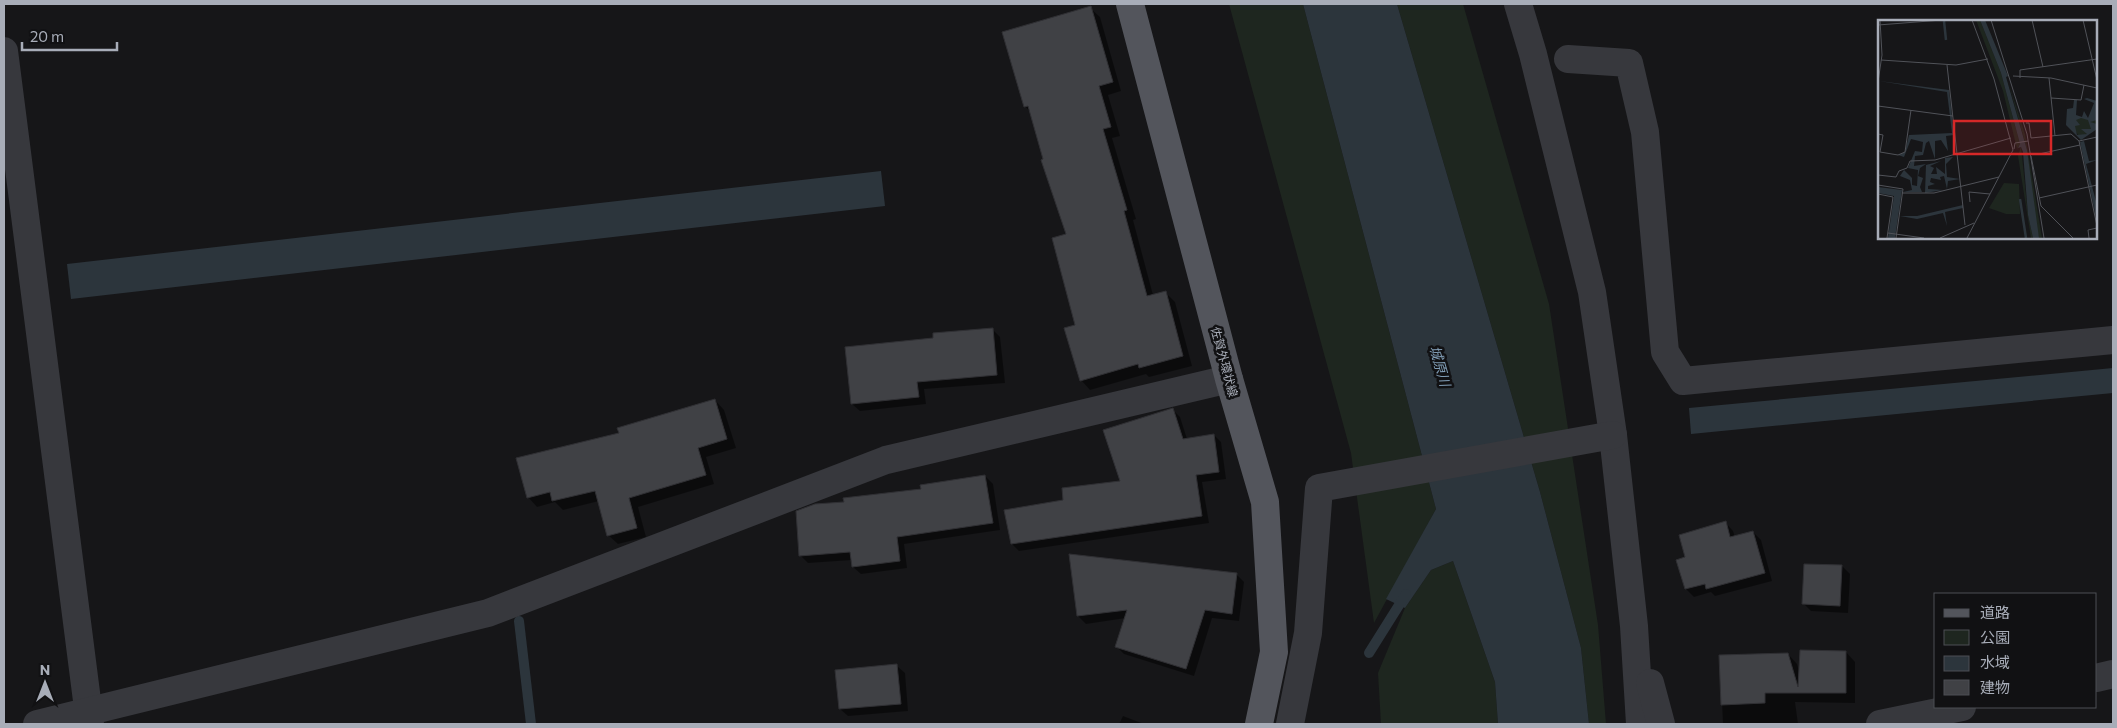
<svg xmlns="http://www.w3.org/2000/svg" width="2117" height="728" viewBox="0 0 2117 728" font-family="Commissioner,'Noto Sans JP',sans-serif">
<style>
.green{fill:#1e261f}
.water{fill:#2c353c}
.shadow{fill:#0007}
.lines{fill:none;stroke-linecap:round;stroke-linejoin:round}
.stream{stroke:#2c353c;stroke-width:10}
.building{fill:#404145;stroke:#303034}
.minor{stroke:#37383d;stroke-width:28}
.primary{stroke:#53555c;stroke-width:28}
.labels{text-anchor:middle;stroke-width:5;stroke-linejoin:round;paint-order:stroke}
.street-label{font-size:12px;fill:#a8adb8;stroke:#111113}
.water-label{font-size:14px;font-style:italic;fill:#7f9bb3;stroke:#111113}
.inset-river{fill:none;stroke:#2c353c;stroke-width:2.5}
.inset-road{fill:none;stroke:#505258;stroke-width:1}
.view{fill:#d62828;fill-opacity:0.15;stroke:#d62828;stroke-width:2.5}
.inset-edge{fill:none;stroke:#a8adb8;stroke-width:2.5}
</style>
<rect width="100%" height="100%" fill="#161618"/>
<g class="green">
<path d="M 1229,4 L 1303,4 L 1436,509 L 1374,623 L 1351,453 Z"/>
<path d="M 1397,4 L 1463,4 L 1549,304 L 1598,625 L 1606,724 L 1589,724 L 1581,648 L 1540,492 Z"/>
<path d="M 1453,561 L 1495,682 L 1498,724 L 1381,724 L 1378,673 L 1405,608 L 1431,570 Z"/>
</g>
<g class="water">
<path d="M 1303,4 L 1397,4 L 1540,492 L 1581,648 L 1589,724 L 1498,724 L 1495,682 L 1453,561 L 1431,570 L 1405,608 L 1386,599 L 1436,509 Z"/>
<path d="M 881,171 L 885,206 L 71,299 L 67,264 Z"/>
<path d="M 2113,368 L 2113,393 L 1691,434 L 1689,408 Z"/>
</g>
<g class="shadow">
<path d="M 1090,8 L 1100,17 L 1121,91 L 1108,95 L 1120,136 L 1112,138 L 1136,219 L 1133,220 L 1153,295 L 1165,292 L 1175,302 L 1192,366 L 1149,377 L 1146,374 L 1090,390 L 1081,380 L 1068,235 L 1031,113 L 1025,106 Z"/>
<path d="M 992,329 L 1000,337 L 1005,383 L 924,389 L 926,404 L 860,411 L 852,404 L 934,339 Z"/>
<path d="M 715,400 L 724,410 L 736,448 L 706,457 L 714,484 L 638,507 L 646,537 L 618,544 L 608,535 L 599,501 L 563,510 L 555,502 L 537,507 L 528,497 L 620,433 Z"/>
<path d="M 1173,410 L 1180,417 L 1187,439 L 1214,435 L 1221,442 L 1226,479 L 1202,482 L 1209,523 L 1019,551 L 1012,544 L 1064,501 L 1122,482 Z"/>
<path d="M 985,476 L 993,484 L 1000,530 L 904,544 L 907,568 L 861,574 L 853,567 L 852,560 L 808,563 L 800,555 L 845,503 Z"/>
<path d="M 1726,523 L 1733,531 L 1735,537 L 1753,532 L 1761,540 L 1772,581 L 1715,596 L 1711,592 L 1694,597 L 1686,589 L 1687,558 Z"/>
<path d="M 1806,565 L 1842,566 L 1850,574 L 1848,613 L 1811,611 L 1803,603 Z"/>
<path d="M 1236,574 L 1244,582 L 1239,621 L 1212,618 L 1194,676 L 1124,654 L 1117,647 L 1126,618 L 1086,624 L 1078,616 Z"/>
<path d="M 1846,652 L 1855,662 L 1855,703 L 1795,702 L 1798,724 L 1723,724 L 1720,657 L 1788,654 L 1797,664 L 1799,671 Z"/>
<path d="M 897,666 L 905,673 L 908,711 L 848,716 L 840,709 Z"/>
<path d="M 1123,716 L 1144,724 L 1119,724 Z"/>
</g>
<g class="lines">
<g class="stream">
<path d="M 519,621 L 531,724"/>
<path d="M 1369,653 L 1406,594"/>
</g>
</g>
<g class="building">
<path d="M 1091,6 L 1113,82 L 1099,86 L 1111,127 L 1103,129 L 1127,210 L 1124,211 L 1147,296 L 1166,291 L 1183,356 L 1139,368 L 1138,364 L 1080,381 L 1064,328 L 1075,325 L 1052,238 L 1066,234 L 1041,160 L 1043,159 L 1028,106 L 1024,107 L 1002,32 Z"/>
<path d="M 993,328 L 997,375 L 917,382 L 919,397 L 851,404 L 845,347 L 933,338 L 933,333 Z"/>
<path d="M 715,399 L 727,439 L 698,448 L 706,475 L 629,498 L 637,528 L 607,536 L 595,491 L 552,501 L 550,492 L 527,498 L 516,458 L 619,433 L 617,428 Z"/>
<path d="M 1173,408 L 1183,439 L 1214,434 L 1219,472 L 1196,475 L 1202,516 L 1011,544 L 1004,510 L 1063,500 L 1062,488 L 1120,481 L 1103,430 Z"/>
<path d="M 985,475 L 993,523 L 897,537 L 900,561 L 852,567 L 850,552 L 799,556 L 796,511 L 815,504 L 844,502 L 843,498 L 921,489 L 920,485 Z"/>
<path d="M 1726,521 L 1730,537 L 1753,531 L 1765,573 L 1706,589 L 1705,584 L 1685,589 L 1676,560 L 1685,557 L 1679,535 Z"/>
<path d="M 1069,554 L 1237,573 L 1232,614 L 1205,610 L 1186,669 L 1115,647 L 1127,610 L 1077,616 Z"/>
<path d="M 1804,564 L 1842,565 L 1840,606 L 1802,604 Z"/>
<path d="M 1800,650 L 1846,651 L 1846,693 L 1765,693 L 1765,703 L 1721,705 L 1719,655 L 1788,653 L 1798,687 Z"/>
<path d="M 897,664 L 901,704 L 839,709 L 835,670 Z"/>
</g>
<g class="lines">
<g class="minor">
<path d="M 1518,4 L 1533,54 L 1592,292 L 1613,435 L 1634,626 L 1640,724"/>
<path d="M 4,51 L 90,724"/>
<path d="M 1568,59 L 1629,63 L 1645,132 L 1665,352 L 1683,381 L 2113,340"/>
<path d="M 2096,678 L 2113,674"/>
<path d="M 1650,683 L 1661,724"/>
<path d="M 37,724 L 488,613 L 886,460 L 1229,379"/>
<path d="M 1290,724 L 1308,633 L 1319,488 L 1613,435"/>
<path d="M 1880,724 L 1962,707"/>
</g>
<path class="primary" d="M 1130,4 L 1229,379 L 1265,502 L 1274,652 L 1259,724"/>
</g>
<g class="labels">
<g class="street-label">
<text transform="translate(1224 362) rotate(75)" y="4">佐賀外環状線</text>
</g>
<g class="water-label">
<text transform="translate(1440 366) rotate(74)" y="5">城原川</text>
</g>
</g>
<g transform="translate(1878 20)">
<rect width="219" height="219" fill="#161618"/>
<path d="M 98,0 L 102,0 L 123,53 L 142,124 L 139,129 L 125,71 ZM 130,61 L 147,114 L 164,218 L 161,218 L 155,195 L 149,130 ZM 217,81 L 219,107 L 202,118 L 194,106 L 189,105 L 190,90 L 197,88 L 197,96 L 211,99 L 216,97 ZM 143,126 L 150,195 L 155,218 L 153,218 L 140,136 ZM 126,163 L 141,164 L 142,194 L 128,194 L 111,188 Z" fill="#1e261f"/>
<path d="M 102,0 L 107,0 L 130,56 L 128,57 L 149,130 L 161,218 L 155,218 L 150,195 L 145,132 L 143,127 L 140,128 L 142,124 L 123,53 ZM 1,61 L 71,70 L 76,115 L 68,116 L 70,131 L 63,120 L 57,121 L 57,139 L 51,121 L 48,123 L 45,135 L 37,136 L 36,146 L 48,144 L 42,148 L 40,156 L 45,158 L 42,167 L 44,172 L 25,172 L 34,170 L 32,160 L 22,156 L 26,150 L 34,158 L 34,165 L 39,166 L 40,150 L 30,148 L 37,131 L 44,132 L 45,122 L 33,119 L 26,137 L 20,135 L 27,132 L 31,115 L 74,113 L 69,72 ZM 209,78 L 219,81 L 219,100 L 212,102 L 219,104 L 219,109 L 203,120 L 188,105 L 189,89 L 195,88 L 196,80 L 199,80 L 198,95 L 204,97 L 206,91 L 210,98 L 216,83 L 206,79 ZM 203,98 L 210,100 L 213,109 L 203,109 L 209,114 L 199,115 L 197,106 L 202,105 L 198,100 ZM 206,121 L 211,141 L 219,140 L 208,144 L 219,185 L 219,202 L 202,122 ZM 75,137 L 68,144 L 69,157 L 82,159 L 70,161 L 69,169 L 66,156 L 62,157 L 63,160 L 53,158 L 52,162 L 57,164 L 50,166 L 50,169 L 65,170 L 47,173 L 48,145 L 63,141 L 52,146 L 56,148 L 53,154 L 59,154 L 58,147 L 67,154 L 67,138 ZM 0,167 L 24,170 L 17,218 L 10,218 L 16,176 L 0,173 ZM 85,185 L 85,188 L 67,192 L 69,206 L 65,193 L 39,199 L 22,196 L 39,196 Z" fill="#2c353c" fill-rule="evenodd"/>
<path class="inset-river" d="M 66,1 L 68,20M 142,179 L 148,218"/>
<path class="inset-road" d="M 113,0 L 149,114 L 166,218M 154,0 L 165,47M 205,0 L 219,60M 0,5 L 64,0M 3,40 L 78,45 L 110,39M 69,45 L 87,205M 135,56 L 173,58 L 219,68M 142,58 L 142,50 L 219,39M 171,58 L 177,116M 0,62 L 4,35 L 2,0M 173,78 L 203,80 L 206,65M 0,86 L 75,96M 148,103 L 151,103 L 153,118 L 193,114 L 201,121 L 219,206M 0,114 L 5,115 L 2,132 L 20,135 L 27,132 L 33,90M 201,121 L 219,117M 136,129 L 137,123 L 150,121M 161,134 L 202,125M 153,136 L 163,186 L 195,218M 0,155 L 18,157 L 21,151 L 29,148 L 32,141 L 57,140 L 133,118M 0,165 L 25,169 L 18,218M 24,173 L 56,173 L 121,157M 0,174 L 15,177 L 9,218M 161,178 L 219,165M 92,182 L 91,172 L 112,174M 10,213 L 46,218M 62,218 L 96,203M 89,218 L 135,130 L 116,59 L 94,0M 211,218 L 210,210 L 219,208"/>
<path class="view" d="M 76,101 L 173,101 L 173,134 L 76,134 Z"/>
<rect width="219" height="219" class="inset-edge"/>
</g>
<rect width="2117" height="728" fill="none" stroke="#a8adb8" stroke-width="10"/>
<rect x="1934" y="593" width="162" height="115" fill="#111113" stroke="#4d4f55"/>
<rect x="1944" y="609" width="25" height="8" fill="#53555c" stroke="#4d4f55"/>
<text x="1980" y="618" font-size="15" fill="#a8adb8">道路</text>
<rect x="1944" y="630" width="25" height="15" fill="#1e261f" stroke="#4d4f55"/>
<text x="1980" y="643" font-size="15" fill="#a8adb8">公園</text>
<rect x="1944" y="656" width="25" height="15" fill="#2c353c" stroke="#4d4f55"/>
<text x="1980" y="668" font-size="15" fill="#a8adb8">水域</text>
<rect x="1944" y="680" width="25" height="15" fill="#404145" stroke="#4d4f55"/>
<text x="1980" y="693" font-size="15" fill="#a8adb8">建物</text>
<g transform="translate(45 683)" stroke="#111113" stroke-width="4" paint-order="stroke">
<path d="M0-4L9 19L0 12L-9 19Z" fill="#a8adb8"/>
<text y="-8" font-size="14" font-weight="bold" text-anchor="middle" fill="#a8adb8">N</text>
</g>
<path d="M22 42v8h95v-8" fill="none" stroke="#a8adb8" stroke-width="2.5"/>
<text x="30" y="42" font-size="15" fill="#a8adb8" stroke="#111113" stroke-width="4" paint-order="stroke">20 m</text>
</svg>
